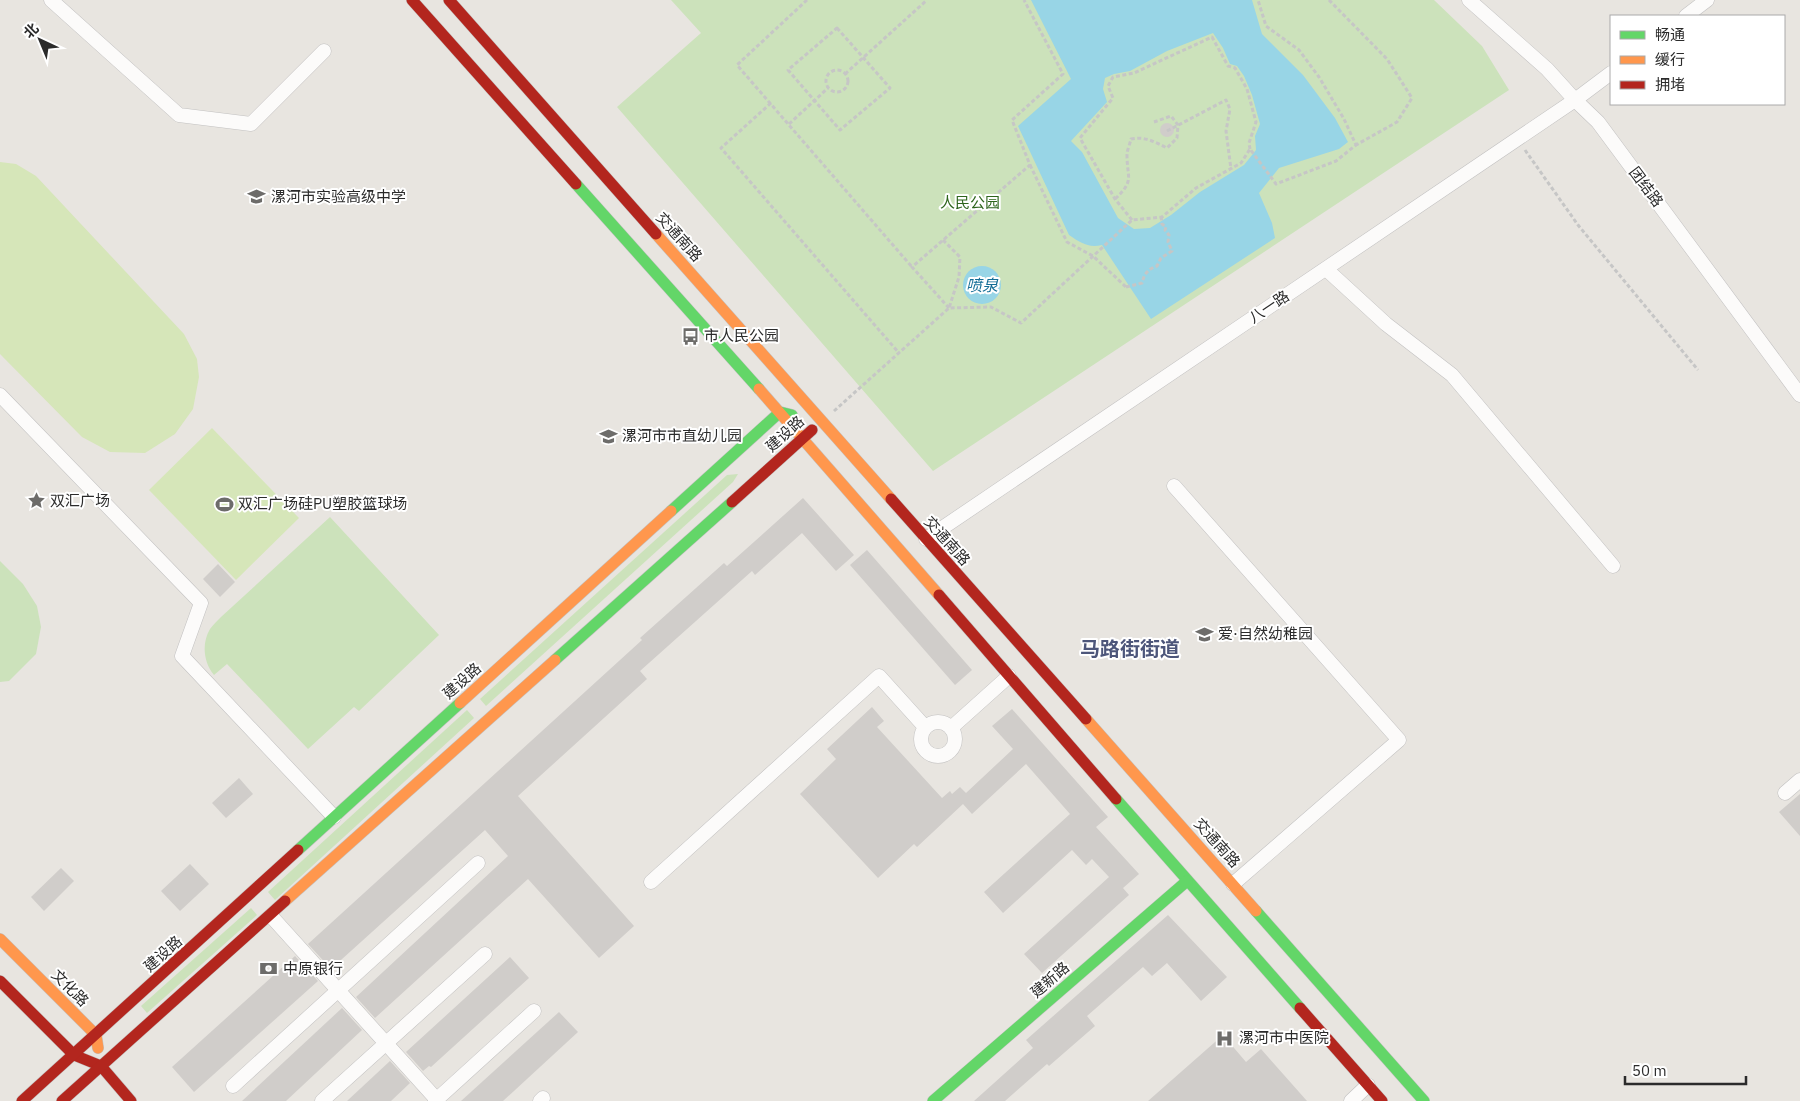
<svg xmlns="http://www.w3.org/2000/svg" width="1800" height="1101" viewBox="0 0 1800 1101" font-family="'IBM Plex Sans','Noto Sans SC',sans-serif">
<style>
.green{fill:#cce2bb}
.pitch{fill:#d6e6b9}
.water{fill:#98d5e6;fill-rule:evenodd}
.building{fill:#d0cdca}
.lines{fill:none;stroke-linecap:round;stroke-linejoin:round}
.street-casing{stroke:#c2c1c1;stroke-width:15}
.fast-casing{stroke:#c2c1c1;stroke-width:12}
.slow-casing{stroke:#c2c1c1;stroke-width:12}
.jam-casing{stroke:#c2c1c1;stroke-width:12}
.path{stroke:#c6c6c6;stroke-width:3;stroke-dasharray:4 2.5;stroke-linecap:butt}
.street{stroke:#fcfbfa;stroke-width:14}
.fast{stroke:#63d668;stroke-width:11}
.slow{stroke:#ff974d;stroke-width:11}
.jam{stroke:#b3261e;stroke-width:11}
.path-bridge{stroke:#c6c6c6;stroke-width:3;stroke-dasharray:4 2.5;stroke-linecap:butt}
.labels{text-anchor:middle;stroke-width:4;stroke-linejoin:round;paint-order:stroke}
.street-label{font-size:15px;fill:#2b2b2b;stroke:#fff}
.poi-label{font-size:15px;fill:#2b2b2b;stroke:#fff;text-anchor:start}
.park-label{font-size:15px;fill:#2e651d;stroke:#fff}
.water-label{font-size:16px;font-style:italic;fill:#136d96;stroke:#fff}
.district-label{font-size:20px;font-weight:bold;fill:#4d567a;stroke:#fff}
</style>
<rect width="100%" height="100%" fill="#e8e5e0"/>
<g class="green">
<path d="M 671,0 L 1434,0 L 1482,46 L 1509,90 L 933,471 L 617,107 L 701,33 Z"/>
<path d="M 738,474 L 733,482 L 486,706 L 480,699 L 727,475 Z"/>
<path d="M 330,517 L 439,635 L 359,711 L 354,707 L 308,749 L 227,664 L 214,675 C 204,663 201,644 210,629 C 213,625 217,621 221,617 Z"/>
<path d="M 0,561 L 23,584 L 37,606 L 41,627 L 36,654 L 9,681 L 0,682 Z"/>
<path d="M 467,710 L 474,718 L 275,900 L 268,892 Z"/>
<path d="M 251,908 L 257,915 L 147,1013 L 141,1006 Z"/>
</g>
<g class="pitch">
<path d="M 0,162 L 16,164 L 36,176 L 184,334 L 197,359 L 199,377 L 193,409 L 175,434 L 145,453 L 110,452 L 82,437 L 0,354 Z"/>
<path d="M 212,428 L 299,518 L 236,580 L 149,490 Z"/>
</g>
<g class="water">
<path d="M 1031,0 L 1252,0 L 1262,34 L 1303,75 L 1335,118 L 1348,142 L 1339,149 L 1279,168 L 1259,193 L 1272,223 L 1275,238 L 1151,319 L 1102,245 C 1088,248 1081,243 1069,235 L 1018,126 L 1071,79 ZM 1213,33 L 1223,48 L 1230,64 L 1237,66 L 1244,76 L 1252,95 L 1260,124 L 1255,136 L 1256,150 L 1244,165 L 1200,192 L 1171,215 L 1150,228 L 1134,229 L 1118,218 L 1082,152 L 1071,141 L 1107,102 L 1103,89 L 1105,78 L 1114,74 L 1130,71 L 1167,51 Z"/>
<circle cx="982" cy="285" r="19"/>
</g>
<g class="building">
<circle cx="1167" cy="130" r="7"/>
<path d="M 803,498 L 854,555 L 836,571 L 802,533 L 755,575 L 752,571 L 640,671 L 647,679 L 518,796 L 634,926 L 599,958 L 528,879 L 375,1018 L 356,997 L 508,856 L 485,830 L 331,969 L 308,944 L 642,640 L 640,638 L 724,563 L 727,566 Z"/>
<path d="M 867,550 L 972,670 L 955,685 L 850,565 Z"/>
<path d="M 218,564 L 235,582 L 220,597 L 203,579 Z"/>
<path d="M 872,707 L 884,721 L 877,727 L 942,798 L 950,791 L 952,794 L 960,787 L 966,793 L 1013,749 L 992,726 L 1012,709 L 1108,817 L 1096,827 L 1139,874 L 1123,888 L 1129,895 L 1042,973 L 1024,954 L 1109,877 L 1092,859 L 1086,865 L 1072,850 L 1003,913 L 984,892 L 1070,814 L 1026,764 L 972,814 L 963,804 L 917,847 L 914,844 L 878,878 L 800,794 L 836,759 L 827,749 Z"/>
<path d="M 239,778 L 253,794 L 226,818 L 212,803 Z"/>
<path d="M 1800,794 L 1800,836 L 1779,812 Z"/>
<path d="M 190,864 L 209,884 L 180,911 L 161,891 Z"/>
<path d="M 61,868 L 74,881 L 44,911 L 31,897 Z"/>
<path d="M 1168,915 L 1227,977 L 1201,1001 L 1167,963 L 1152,976 L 1143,967 L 1087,1016 L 1095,1026 L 1049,1066 L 1047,1064 L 1005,1101 L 974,1101 L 1033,1048 L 1026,1040 Z"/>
<path d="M 295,956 L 318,981 L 194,1092 L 172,1067 Z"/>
<path d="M 510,957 L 529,978 L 431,1067 L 429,1066 L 423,1071 L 406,1052 Z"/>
<path d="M 342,1008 L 362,1030 L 286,1101 L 242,1101 Z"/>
<path d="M 559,1012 L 578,1032 L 503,1101 L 461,1101 Z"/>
<path d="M 1223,1035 L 1246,1062 L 1261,1049 L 1307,1101 L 1148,1101 Z"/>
<path d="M 390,1061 L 410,1083 L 391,1101 L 347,1101 Z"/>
</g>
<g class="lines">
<defs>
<g id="street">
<path d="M 51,0 L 179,115 L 251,124 L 324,51"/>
<path d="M 1469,0 L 1547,69 L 1575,100 L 1598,122 L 1800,395"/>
<path d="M 1686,16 L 1707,0"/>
<path d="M 1326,269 L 1386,324 L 1452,375 L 1613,566"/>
<path d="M 0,395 L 201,603 L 182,656 L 334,817"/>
<path d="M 1174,486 L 1399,740 L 1233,884"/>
<path d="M 926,539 L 1575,100 L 1611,73"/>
<circle cx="938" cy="739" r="17"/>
<path d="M 951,728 L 1009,676"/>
<path d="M 1785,793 L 1800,780"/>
<path d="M 651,882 L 879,676 L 925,727"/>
<path d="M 271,916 L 438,1101"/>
<path d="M 233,1086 L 478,863"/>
<path d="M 322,1101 L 485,954"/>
<path d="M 435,1101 L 534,1011"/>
<path d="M 540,1101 L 543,1098"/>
<path d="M 1351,1101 L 1368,1085"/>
</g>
<g id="fast">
<path d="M 576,184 L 759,389"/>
<path d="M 671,511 L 780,412 L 792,415"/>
<path d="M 555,660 L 732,502"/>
<path d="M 1116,799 L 1300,1008"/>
<path d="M 298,850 L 460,703"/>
<path d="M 1256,911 L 1424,1101"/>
<path d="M 933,1101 L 1187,881"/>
</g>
<g id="slow">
<path d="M 656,234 L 891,499"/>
<path d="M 759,389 L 939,595"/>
<path d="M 460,703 L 671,511"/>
<path d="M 1086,719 L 1256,911"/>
<path d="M 285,901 L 555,660"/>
<path d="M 0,939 L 96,1035 L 98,1048"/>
</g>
<g id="jam">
<path d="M 412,0 L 576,184"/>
<path d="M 449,0 L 656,234"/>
<path d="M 891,499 L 1086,719"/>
<path d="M 732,502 L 812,430"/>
<path d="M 939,595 L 1116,799"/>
<path d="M 0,981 L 74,1055 L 101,1066 L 131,1101"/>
<path d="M 1300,1008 L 1382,1101"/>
<path d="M 22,1101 L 298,850"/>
<path d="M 62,1101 L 285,901"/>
</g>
</defs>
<use href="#street" class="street-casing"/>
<use href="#fast" class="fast-casing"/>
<use href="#slow" class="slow-casing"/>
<use href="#jam" class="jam-casing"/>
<g class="path">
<path d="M 807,0 L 737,65 L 912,267"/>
<path d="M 1329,0 L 1387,59 L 1412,98 L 1397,122 L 1356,145"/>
<path d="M 837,28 L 890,88 L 840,130 L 788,70 Z"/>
<circle cx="837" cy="81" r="11"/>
<path d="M 845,74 L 927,0"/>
<path d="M 771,103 L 721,148 L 899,353"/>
<path d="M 789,124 L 828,88"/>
<path d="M 1167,131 L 1226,100 L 1230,109 L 1226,131 L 1231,169"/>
<path d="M 1525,150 L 1578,225 L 1698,370"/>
<path d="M 1030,165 L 1067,242 L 1093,256 L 1126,287"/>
<path d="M 1115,199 C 1135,180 1127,179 1127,155 C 1127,150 1130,144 1131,139 C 1145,136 1155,142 1167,148 L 1177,138 L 1178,125 L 1171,116 L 1154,122"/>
<path d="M 1132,220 L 1115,199 L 1080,138 L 1113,98 L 1108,86 L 1113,77 L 1134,73 L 1212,37 L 1228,66 L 1235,68 L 1247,89 L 1256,122 L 1249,143 L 1250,149"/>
<path d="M 943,240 L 960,257 L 959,277 L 949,308"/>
<path d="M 949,308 L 912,267 L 1030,165 L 1012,120 L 1063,74 L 1024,0"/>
<path d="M 834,411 L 949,308 L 991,307 L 1021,323 L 1132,220 L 1162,217 L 1196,188 L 1241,163 L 1250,149 L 1276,184 L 1336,161 L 1356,145 L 1344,119 L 1319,77 L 1299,50 L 1266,26 L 1258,0"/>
</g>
<use href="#street" class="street"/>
<use href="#fast" class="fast"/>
<use href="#slow" class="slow"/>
<use href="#jam" class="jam"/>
<path class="path-bridge" d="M 1126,287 L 1142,283 C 1144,274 1148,269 1157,266 L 1161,258 L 1172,251 L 1168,242 L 1169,235 L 1165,230 L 1166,227 L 1162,224 L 1161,216"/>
</g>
<defs>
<symbol id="school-bare" viewBox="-9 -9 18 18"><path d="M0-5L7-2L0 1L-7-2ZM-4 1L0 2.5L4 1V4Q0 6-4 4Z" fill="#6d6c6a" stroke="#fff" stroke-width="2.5" paint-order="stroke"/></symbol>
<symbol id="bus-bare" viewBox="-9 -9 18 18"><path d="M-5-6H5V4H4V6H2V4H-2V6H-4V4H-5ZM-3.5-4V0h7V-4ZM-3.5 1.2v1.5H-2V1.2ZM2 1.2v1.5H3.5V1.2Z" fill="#6d6c6a" stroke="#fff" stroke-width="2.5" paint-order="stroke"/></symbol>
<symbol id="sight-bare" viewBox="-9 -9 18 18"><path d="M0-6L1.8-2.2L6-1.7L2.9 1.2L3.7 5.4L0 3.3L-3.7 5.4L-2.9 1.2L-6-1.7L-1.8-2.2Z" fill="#6d6c6a" stroke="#fff" stroke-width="2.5" paint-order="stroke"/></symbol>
<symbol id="stadium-bare" viewBox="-9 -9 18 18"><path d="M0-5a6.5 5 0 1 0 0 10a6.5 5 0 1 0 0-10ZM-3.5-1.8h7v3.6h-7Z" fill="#6d6c6a" stroke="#fff" stroke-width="2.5" paint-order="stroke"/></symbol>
<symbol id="bank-bare" viewBox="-9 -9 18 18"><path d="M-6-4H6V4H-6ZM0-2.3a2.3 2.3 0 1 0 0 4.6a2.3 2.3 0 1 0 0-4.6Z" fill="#6d6c6a" stroke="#fff" stroke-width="2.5" paint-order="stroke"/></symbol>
<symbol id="hospital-bare" viewBox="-9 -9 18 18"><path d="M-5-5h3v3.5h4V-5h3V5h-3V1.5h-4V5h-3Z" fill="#6d6c6a" stroke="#fff" stroke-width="2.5" paint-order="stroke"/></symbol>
</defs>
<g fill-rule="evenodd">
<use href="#school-bare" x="244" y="184" width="25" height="25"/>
<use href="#bus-bare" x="678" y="324" width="25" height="25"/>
<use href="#school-bare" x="596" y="424" width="25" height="25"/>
<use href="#sight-bare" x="24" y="488" width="25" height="25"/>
<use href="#stadium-bare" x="212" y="492" width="25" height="25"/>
<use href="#school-bare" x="1192" y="622" width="25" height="25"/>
<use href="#bank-bare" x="256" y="956" width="25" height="25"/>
<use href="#hospital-bare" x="1212" y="1026" width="25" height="25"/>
</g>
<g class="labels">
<g class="street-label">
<text transform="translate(1646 187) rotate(53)" y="5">团结路</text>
<text transform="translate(679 237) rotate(48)" y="5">交通南路</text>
<text transform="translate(1269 307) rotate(-34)" y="5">八一路</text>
<text transform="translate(785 434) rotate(-42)" y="5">建设路</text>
<text transform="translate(947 541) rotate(48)" y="5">交通南路</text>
<text transform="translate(462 681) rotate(-42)" y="5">建设路</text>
<text transform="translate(1217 843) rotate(48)" y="5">交通南路</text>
<text transform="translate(163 954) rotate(-42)" y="5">建设路</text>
<text transform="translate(1050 980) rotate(-41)" y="5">建新路</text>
<text transform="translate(70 988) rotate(45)" y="5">文化路</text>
</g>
<g class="poi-label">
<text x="271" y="202">漯河市实验高级中学</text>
<text x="704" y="341">市人民公园</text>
<text x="622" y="441">漯河市市直幼儿园</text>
<text x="50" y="506">双汇广场</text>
<text x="238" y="509">双汇广场硅PU塑胶篮球场</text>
<text x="1218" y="639">爱·自然幼稚园</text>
<text x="283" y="974">中原银行</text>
<text x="1239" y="1043">漯河市中医院</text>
</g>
<g class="park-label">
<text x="970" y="208">人民公园</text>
</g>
<g class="water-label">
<text x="982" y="291">喷泉</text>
</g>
<g class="district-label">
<text x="1130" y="656">马路街街道</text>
</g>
</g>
<rect x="1610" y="15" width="175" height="90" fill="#ffffff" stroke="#aaaaaa"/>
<rect x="1620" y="31" width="25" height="8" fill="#63d668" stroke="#aaaaaa"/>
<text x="1655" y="40" font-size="15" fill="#2b2b2b">畅通</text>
<rect x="1620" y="56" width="25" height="8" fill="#ff974d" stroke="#aaaaaa"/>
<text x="1655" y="65" font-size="15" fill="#2b2b2b">缓行</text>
<rect x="1620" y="81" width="25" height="8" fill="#b3261e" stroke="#aaaaaa"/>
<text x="1655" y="90" font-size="15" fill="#2b2b2b">拥堵</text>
<g transform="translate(40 40) rotate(316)" stroke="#ffffff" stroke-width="4" paint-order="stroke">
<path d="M0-4L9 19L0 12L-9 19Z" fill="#2b2b2b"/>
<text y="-8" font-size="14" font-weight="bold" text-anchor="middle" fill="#2b2b2b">北</text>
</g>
<path d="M1625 1076v8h121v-8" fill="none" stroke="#2b2b2b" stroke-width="2.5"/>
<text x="1632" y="1076" font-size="15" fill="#2b2b2b" stroke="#ffffff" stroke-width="4" paint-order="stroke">50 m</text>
</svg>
